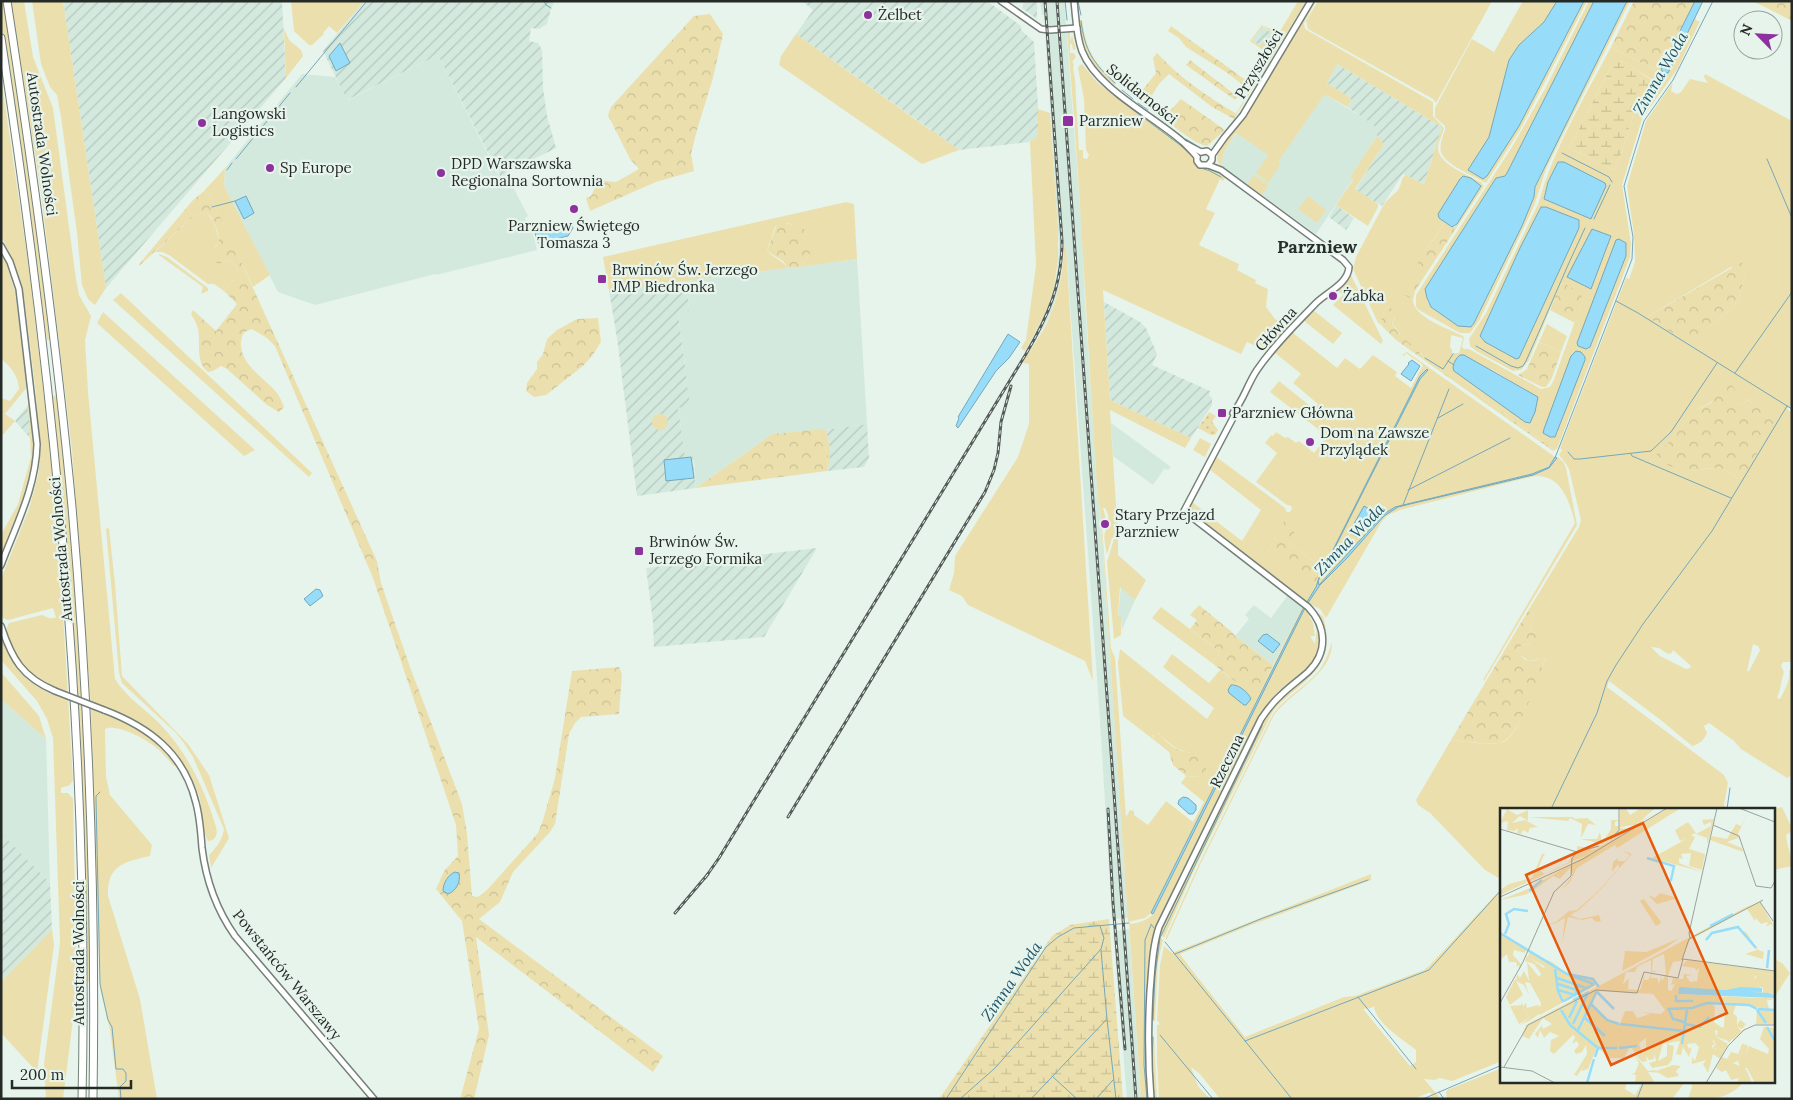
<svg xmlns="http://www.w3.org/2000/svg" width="1793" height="1100" viewBox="0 0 1793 1100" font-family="Lora,serif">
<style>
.built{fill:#d4e9dd}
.industrial{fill:url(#industrial-furrows)}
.grass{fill:#ebe0ad;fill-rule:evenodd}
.forest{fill:url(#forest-crowns)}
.wetland{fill:url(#wetland-marsh)}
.park{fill:url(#park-dots)}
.water{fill:#97ddf9;stroke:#75a7ba}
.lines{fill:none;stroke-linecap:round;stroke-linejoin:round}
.stream{stroke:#75a7ba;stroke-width:1}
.minor-casing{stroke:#748079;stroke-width:8}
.highway-casing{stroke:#748079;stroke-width:9}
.minor{stroke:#fff;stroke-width:5}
.highway{stroke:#fff;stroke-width:7}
.rail-casing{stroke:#565d58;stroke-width:3}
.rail{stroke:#e7f4ec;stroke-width:1;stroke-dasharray:4;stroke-linecap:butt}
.minor-bridge-casing{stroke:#748079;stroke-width:8;stroke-linecap:butt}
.minor-bridge{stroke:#fff;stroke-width:5}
.poi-dot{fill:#8c319d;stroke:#e7f4ec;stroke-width:2}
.labels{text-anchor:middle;stroke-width:4.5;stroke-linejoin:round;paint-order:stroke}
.poi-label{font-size:15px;fill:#252a27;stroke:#e7f4ec;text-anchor:start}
.street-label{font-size:15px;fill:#252a27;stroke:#e7f4ec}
.water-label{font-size:16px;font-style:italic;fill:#1c5569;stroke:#e7f4ec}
.quarter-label{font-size:18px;font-weight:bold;fill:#262f2a;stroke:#e7f4ec}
.inset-river{fill:none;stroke:#97ddf9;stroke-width:2.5}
.inset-road{fill:none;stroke:#99a39d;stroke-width:1}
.view{fill:#e8590c;fill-opacity:0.15;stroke:#e8590c;stroke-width:2.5}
.inset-edge{fill:none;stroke:#252a27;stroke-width:2.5}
</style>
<defs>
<pattern id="industrial-furrows" width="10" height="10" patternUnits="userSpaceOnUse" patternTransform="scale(1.25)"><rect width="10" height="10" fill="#d4e9dd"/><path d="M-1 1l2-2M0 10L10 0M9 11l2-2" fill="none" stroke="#b6c8be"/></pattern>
<pattern id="forest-crowns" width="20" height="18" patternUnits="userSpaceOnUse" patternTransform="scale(1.25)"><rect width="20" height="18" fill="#ebe0ad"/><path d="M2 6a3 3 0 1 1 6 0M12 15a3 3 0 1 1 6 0" fill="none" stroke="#c9c095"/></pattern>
<pattern id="wetland-marsh" width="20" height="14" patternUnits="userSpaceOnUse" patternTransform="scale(1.25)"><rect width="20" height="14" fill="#ebe0ad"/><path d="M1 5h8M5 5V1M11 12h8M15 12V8" fill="none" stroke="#c9c095"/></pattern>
<pattern id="park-dots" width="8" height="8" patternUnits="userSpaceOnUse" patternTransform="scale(1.25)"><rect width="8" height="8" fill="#ebe0ad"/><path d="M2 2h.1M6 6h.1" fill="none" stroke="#c9c095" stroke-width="1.8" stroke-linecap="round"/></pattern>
</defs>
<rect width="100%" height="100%" fill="#e7f4ec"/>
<g class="built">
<path d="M 1040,1 L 1064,1 L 1066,24 L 1082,232 L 1085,302 L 1098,501 L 1100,506 L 1128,918 L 1112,919 L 1100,720 L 1066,247 L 1064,247 L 1059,288 L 1051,313 L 1041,332 L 1028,353 L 1025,351 L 1041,322 L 1050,299 L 1057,273 L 1059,245 L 1044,15 L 1042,15 Z"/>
<path d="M 438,55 L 499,176 L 506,173 L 528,216 L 525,218 L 533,234 L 537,250 L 436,275 L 435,274 L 315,305 L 278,292 L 224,186 L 225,168 L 302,74 L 335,77 L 348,100 Z"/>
<path d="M 1326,95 L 1375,125 L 1377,136 L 1350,177 L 1353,179 L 1316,234 L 1221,166 L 1224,152 L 1238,131 Z"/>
<path d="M 857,259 L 867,424 L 826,430 L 772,434 L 696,488 L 694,461 L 685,456 L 678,407 L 690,406 L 684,383 L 687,382 L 678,312 L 689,311 L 686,281 Z"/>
<path d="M 1111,423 L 1171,467 L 1168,470 L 1164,469 L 1153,485 L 1113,456 Z"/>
<path d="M 1121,586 L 1135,600 L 1122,630 L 1121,618 L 1118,617 Z"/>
<path d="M 1288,595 L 1303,606 L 1273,665 L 1235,636 L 1249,619 L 1245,615 L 1254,605 L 1271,618 Z"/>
<path d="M 1,699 L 46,739 L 50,883 L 1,834 Z"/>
<path d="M 1129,929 L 1141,1099 L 1127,1099 L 1113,931 Z"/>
</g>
<g class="industrial">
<path d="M 63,1 L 282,1 L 286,78 L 106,288 Z"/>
<path d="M 364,1 L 555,1 L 551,8 L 547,24 L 539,29 L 531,28 L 529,41 L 538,43 L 542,50 L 543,88 L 547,116 L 556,148 L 500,176 L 438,55 L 347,100 L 323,51 Z"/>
<path d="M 802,1 L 987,1 L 1021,26 L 1021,30 L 1034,42 L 1039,122 L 1038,136 L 1030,142 L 959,150 L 796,34 L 813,10 Z"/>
<path d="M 1024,1 L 1037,1 L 1037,19 L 1022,8 Z"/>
<path d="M 1262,26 L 1278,38 L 1273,47 L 1260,46 L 1252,40 Z"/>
<path d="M 1337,64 L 1442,127 L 1424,184 L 1403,174 L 1382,206 L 1355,190 L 1384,144 L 1377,136 L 1374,125 L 1347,107 L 1351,99 L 1327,83 Z"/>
<path d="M 1336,205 L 1354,218 L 1346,230 L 1329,217 Z"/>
<path d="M 686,281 L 689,311 L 678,313 L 687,382 L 684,383 L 685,387 L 688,388 L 690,406 L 678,408 L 685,456 L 692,455 L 693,459 L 696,488 L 637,496 L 617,338 L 609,291 Z"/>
<path d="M 1104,302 L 1140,322 L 1146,328 L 1157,354 L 1152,365 L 1210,391 L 1209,395 L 1212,398 L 1212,405 L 1191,438 L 1110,400 Z"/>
<path d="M 28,405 L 30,438 L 15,421 Z"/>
<path d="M 867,424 L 869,458 L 864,467 L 827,471 L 830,449 L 826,430 Z"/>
<path d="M 817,548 L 764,637 L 654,647 L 653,622 L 646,568 Z"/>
<path d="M 1,833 L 50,883 L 52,929 L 1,982 Z"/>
</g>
<g class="grass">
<path d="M 1,1 L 4,1 L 29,166 L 51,339 L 47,340 L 1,22 Z"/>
<path d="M 11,1 L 24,1 L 33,57 L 53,108 L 76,279 L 79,295 L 91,316 L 85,340 L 88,392 L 115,679 C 126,697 144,708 159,723 C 187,752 205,789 216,827 C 218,834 216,841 208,841 C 201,828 203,810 199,796 C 181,744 151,727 104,706 L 105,713 C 137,726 153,738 176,765 L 174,766 C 169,761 165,756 160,751 C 150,741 118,723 105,729 L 106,777 L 110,795 L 152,845 L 150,856 C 124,862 107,865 108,896 L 140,999 L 157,1099 L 119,1099 L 110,1030 L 100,988 L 91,709 L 72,450 L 41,193 Z"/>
<path d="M 32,1 L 63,1 L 106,288 L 95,305 L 88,299 L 82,285 L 77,233 L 61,117 L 57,95 L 50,87 L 41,64 Z"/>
<path d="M 291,1 L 364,1 L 337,33 L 329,26 L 323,33 L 324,34 L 312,45 L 309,45 L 294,31 Z"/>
<path d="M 1298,1 L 1306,1 L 1282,41 L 1263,26 L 1252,40 L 1260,46 L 1264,41 L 1273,47 L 1275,43 L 1279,46 L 1237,114 L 1236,114 L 1270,55 L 1250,41 L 1262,25 L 1279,33 Z"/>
<path d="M 1314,1 L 1316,1 L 1304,23 L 1305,29 L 1433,102 L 1433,116 L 1444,128 C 1443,134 1438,142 1438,148 C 1438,164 1468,175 1481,182 L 1484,186 L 1455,230 L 1451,227 L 1455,227 L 1457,224 L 1481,186 L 1469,178 L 1463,176 L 1460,179 L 1438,217 L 1445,222 L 1429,246 L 1405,296 L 1413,300 C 1413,317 1449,329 1463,336 L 1464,338 L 1462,347 L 1464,349 L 1469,349 L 1541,389 L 1550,387 L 1553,382 L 1581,305 L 1561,283 L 1529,360 L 1521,370 L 1513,371 L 1476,351 L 1470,346 L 1469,339 L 1486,313 L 1539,202 C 1554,147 1585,97 1611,47 L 1659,72 L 1661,69 L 1662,72 L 1666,73 L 1670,69 L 1695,18 L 1697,21 L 1700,21 L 1678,68 L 1642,119 L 1622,185 L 1631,244 L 1630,257 L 1557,449 L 1554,450 L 1485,399 L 1472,386 L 1441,369 L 1438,370 L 1424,360 L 1422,354 L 1404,340 L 1392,323 L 1395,319 L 1394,310 L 1386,306 L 1380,324 L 1378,323 L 1353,269 L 1356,257 L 1383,206 C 1388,197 1398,193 1400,186 C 1402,181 1401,179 1405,175 L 1424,184 L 1442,127 L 1337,64 L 1327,83 L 1352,99 L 1347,107 L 1326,95 L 1322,98 L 1278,162 L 1281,164 L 1268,183 L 1256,173 L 1268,155 L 1236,133 L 1224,152 L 1221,166 C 1217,161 1215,157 1219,151 L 1217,150 L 1248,111 L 1250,111 L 1250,107 L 1273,69 L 1275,69 ZM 1621,61 L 1653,80 L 1633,115 L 1622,152 L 1614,170 L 1569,148 L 1613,63 ZM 1558,162 L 1564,162 L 1605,183 L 1606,186 L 1545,200 L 1544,198 L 1548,181 ZM 1541,208 L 1579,225 L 1579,228 L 1519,358 L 1514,358 L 1485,342 L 1480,337 L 1520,248 ZM 1611,236 L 1591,289 L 1568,277 L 1569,274 ZM 1619,239 L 1626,243 L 1588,349 L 1578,346 ZM 1451,335 L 1463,338 L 1459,353 L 1452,353 L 1452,349 L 1450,348 ZM 1581,352 L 1585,357 L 1585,360 L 1555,437 L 1544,429 L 1571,356 L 1573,353 ZM 1460,355 L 1496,372 L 1538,398 L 1453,366 Z"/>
<path d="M 1318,1 L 1492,1 L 1436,103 L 1433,99 L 1308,29 L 1306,21 Z"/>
<path d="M 1523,1 L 1557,1 L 1544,22 L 1519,45 L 1509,60 L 1489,137 L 1468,170 L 1487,176 L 1519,126 L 1584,1 L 1587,1 L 1520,130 L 1486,183 C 1475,177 1444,164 1441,152 C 1439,145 1443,136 1445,130 L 1445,126 L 1435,117 L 1435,108 L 1472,39 L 1494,52 Z"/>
<path d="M 1589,1 L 1594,1 L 1507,173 L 1505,176 L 1496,178 L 1425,289 L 1428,303 L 1458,326 L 1485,302 L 1534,197 L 1535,187 L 1627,1 L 1630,1 L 1546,169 L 1534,206 L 1479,321 L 1470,333 L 1460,333 L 1419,310 L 1416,307 L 1416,295 L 1512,147 L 1545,89 Z"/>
<path d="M 1079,20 L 1082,20 C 1086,50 1094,63 1116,83 L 1114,85 C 1091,65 1083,50 1079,20 Z"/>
<path d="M 284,29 L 289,40 L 301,50 L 303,56 L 286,78 Z"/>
<path d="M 1067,32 L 1070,32 L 1070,42 L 1072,35 L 1076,49 L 1073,50 L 1072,44 L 1070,44 L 1070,53 L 1074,53 L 1076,57 L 1072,62 L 1074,64 L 1073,68 L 1075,79 L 1079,150 L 1083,150 L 1083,158 L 1087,159 L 1089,155 L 1086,150 L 1084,99 L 1078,68 L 1079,66 L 1082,64 L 1096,81 L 1110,93 L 1113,92 L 1112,95 L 1117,95 L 1185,146 L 1194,155 L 1199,166 L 1213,169 L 1225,178 L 1223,181 L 1220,179 L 1206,209 L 1215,213 L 1199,245 L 1239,264 L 1237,270 L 1256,280 L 1255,283 L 1268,289 L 1266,307 L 1275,319 L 1290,326 L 1267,351 L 1247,342 L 1241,354 L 1103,290 L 1110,400 L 1191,438 L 1185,448 L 1110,410 L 1118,537 L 1112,538 L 1107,554 C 1106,548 1103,538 1105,532 C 1108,523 1111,518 1105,508 L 1103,508 L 1106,519 L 1103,521 L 1102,526 L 1111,648 L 1115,658 L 1126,817 L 1130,810 L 1134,811 L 1134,815 L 1148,825 L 1166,801 L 1193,822 L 1204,802 L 1181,783 L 1186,776 L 1199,777 L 1191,753 C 1176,750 1168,743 1158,733 L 1153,735 L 1154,740 L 1123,716 L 1118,663 L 1120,649 L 1207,719 L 1214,708 L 1163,667 L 1172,654 L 1209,683 L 1220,670 L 1257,698 L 1303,606 L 1304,607 L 1153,911 L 1145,918 L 1128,922 L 1100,506 L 1098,501 C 1087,344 1081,188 1067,32 Z"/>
<path d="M 796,34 L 930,130 L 937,133 L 938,135 L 959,150 L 922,164 L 779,65 L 781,56 Z"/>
<path d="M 1705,74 L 1792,121 L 1792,406 L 1787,409 L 1792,413 L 1792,662 L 1783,662 L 1781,666 L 1784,672 C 1781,681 1781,689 1777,698 L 1780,699 C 1785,689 1790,682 1789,671 L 1792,668 L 1792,775 L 1787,778 L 1741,749 L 1734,741 L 1709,723 L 1704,726 L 1707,733 C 1704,740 1700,744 1692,746 L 1662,721 L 1609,681 L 1607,687 L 1724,775 L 1728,783 L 1724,805 L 1727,809 L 1502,809 L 1502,880 L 1485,870 L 1430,813 L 1418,805 L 1416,800 L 1451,740 C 1463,741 1495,747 1505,741 C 1510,738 1515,730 1518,725 L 1546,658 L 1529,661 L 1520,655 L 1518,650 L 1522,644 L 1530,645 L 1537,635 L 1530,630 L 1533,614 L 1528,611 L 1579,527 L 1581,520 L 1569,469 L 1566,464 L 1559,455 L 1562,450 L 1560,448 L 1626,278 L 1629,279 L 1635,262 L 1634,235 L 1627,186 L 1646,121 L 1673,82 L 1671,91 L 1677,94 L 1681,92 L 1690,79 L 1708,83 L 1704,77 ZM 1731,267 L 1745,275 L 1738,301 L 1723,316 L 1707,328 L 1647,317 ZM 1716,390 L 1741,405 L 1750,399 L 1739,479 L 1721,467 L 1691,471 L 1669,465 L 1658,459 C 1664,450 1671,442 1678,433 C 1683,426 1688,417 1695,411 C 1703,404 1717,404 1716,390 ZM 1753,644 L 1758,646 L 1760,650 L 1749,671 L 1747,671 ZM 1651,647 L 1659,648 L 1668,654 L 1672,653 L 1673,650 L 1691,666 L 1690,668 L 1686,669 L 1660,656 Z"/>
<path d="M 1,77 L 29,268 L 50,449 L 62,598 L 73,780 L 70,785 L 61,788 L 61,793 L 68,793 L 73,799 L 77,988 L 63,1099 L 46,1099 L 44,1064 L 60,943 L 53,738 L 47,719 L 37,701 L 1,660 L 1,635 C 15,669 21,680 56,696 L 55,687 C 25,671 18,661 6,630 L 9,623 L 42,615 C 48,617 49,620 56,617 L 53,608 L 8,620 L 3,618 L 1,614 L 1,579 L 29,509 L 38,476 L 40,458 L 36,394 L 24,297 C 19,275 12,256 1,236 Z"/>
<path d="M 1038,109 L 1050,113 L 1058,229 L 1058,259 L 1054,287 L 1046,312 L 1025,351 L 1021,348 L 1026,340 L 1036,265 L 1030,142 L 1038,136 Z"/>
<path d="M 1377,136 L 1384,144 L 1355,189 L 1378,204 L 1378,207 L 1368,226 L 1336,205 L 1353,180 L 1350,177 Z"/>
<path d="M 225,168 L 224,186 L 270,275 L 253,287 L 210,196 L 204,191 Z"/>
<path d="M 1254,175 L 1269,185 L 1262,195 L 1247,185 Z"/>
<path d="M 1308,196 L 1326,210 L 1317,223 L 1298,209 Z"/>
<path d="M 846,202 L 854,204 L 857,259 L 799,267 L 809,255 L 810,233 L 788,223 L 775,227 L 767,251 C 774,258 782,260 788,268 L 609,291 L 603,257 Z"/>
<path d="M 206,212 C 214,220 217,231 219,241 L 215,248 L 223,263 L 229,260 L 233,262 L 238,271 L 238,279 L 231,282 L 224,291 L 214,284 L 208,284 L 169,255 L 162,252 L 155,252 L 195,215 Z"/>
<path d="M 1064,247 L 1066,247 L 1093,681 L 1085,661 L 968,605 L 962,596 L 949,590 L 954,573 L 955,556 L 1018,457 L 1029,424 L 1029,364 L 1023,363 C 1030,349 1040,337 1047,323 C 1058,299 1063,273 1064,247 Z"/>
<path d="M 1,253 L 4,256 L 15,292 L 27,387 L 5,414 L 15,421 L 1,437 L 1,398 L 10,401 L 19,389 C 18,375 11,367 1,359 Z"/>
<path d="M 159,254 L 167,257 L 208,288 L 208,291 L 201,294 L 203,287 L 159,255 Z"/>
<path d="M 1351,275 L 1383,341 L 1381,344 L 1333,305 L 1343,295 L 1336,289 Z"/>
<path d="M 121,293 L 312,473 L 309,477 L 113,300 Z"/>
<path d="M 1313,310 L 1342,333 L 1333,344 L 1303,320 Z"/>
<path d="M 103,312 L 255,450 L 244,456 L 97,323 Z"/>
<path d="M 1547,324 L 1567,336 L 1561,352 L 1539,342 Z"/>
<path d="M 1292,332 L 1337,368 L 1345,358 L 1360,369 L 1373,355 L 1397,372 L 1395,376 L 1411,388 L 1423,365 L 1406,353 L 1404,356 L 1402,355 L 1407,352 L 1555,457 L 1549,466 L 1532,474 L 1395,507 L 1384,515 L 1319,585 L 1318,581 L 1420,379 L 1428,370 L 1420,376 L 1319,578 L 1316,587 L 1307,602 L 1188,509 L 1192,502 L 1209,515 L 1207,518 L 1210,520 L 1212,518 L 1242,541 L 1261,510 L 1209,469 L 1215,456 L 1285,508 L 1287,512 L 1290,512 L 1292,509 L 1291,506 L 1287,505 L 1256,482 L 1277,453 L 1265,443 L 1271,435 L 1273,436 L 1276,432 L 1285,438 L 1288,437 L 1296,443 L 1299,441 L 1314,453 L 1327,436 L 1270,392 L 1279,381 L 1314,409 L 1318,404 L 1293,383 L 1301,374 L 1274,352 ZM 1285,520 L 1292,537 L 1290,544 L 1323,568 L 1268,552 Z"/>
<path d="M 57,395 C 80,590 88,785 90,981 L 86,983 L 73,642 L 52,398 L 53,396 Z"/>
<path d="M 29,398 C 31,417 35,437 34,456 C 33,488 13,528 1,559 L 1,535 L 18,504 L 31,457 L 28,405 Z"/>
<circle cx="660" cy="422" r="8"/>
<path d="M 822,429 L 826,430 C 829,444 833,456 827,470 L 828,453 L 813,430 Z"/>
<path d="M 1200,438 L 1211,444 L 1205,457 L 1193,450 Z"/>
<path d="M 1558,457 L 1564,463 L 1566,468 L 1577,525 L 1484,681 L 1483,680 L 1575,523 C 1570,504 1563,477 1538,476 C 1533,476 1527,478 1522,479 L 1400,510 L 1388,515 L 1382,521 L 1326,618 L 1320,609 L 1308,603 L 1320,585 L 1384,516 L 1398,507 L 1410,504 L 1533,475 L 1547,469 Z"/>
<path d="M 109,528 L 115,584 L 122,676 L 188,744 L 209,775 L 229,838 L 211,868 L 209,855 C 217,847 222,840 224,829 L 193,757 L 184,743 L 176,733 L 122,683 L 119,673 L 106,529 Z"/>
<path d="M 1118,538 L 1118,555 L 1146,580 L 1135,600 L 1120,587 L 1118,616 L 1121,617 L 1121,635 L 1114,639 L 1107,562 L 1114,539 Z"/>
<path d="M 1161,607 L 1220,652 L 1212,663 L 1152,618 Z"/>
<path d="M 1305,608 L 1313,623 L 1315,636 L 1310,636 L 1315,644 L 1317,628 L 1314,618 C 1333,664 1305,666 1278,692 C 1272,697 1268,705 1264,711 L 1155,934 L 1146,1054 L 1149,1099 L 1141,1099 L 1129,924 C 1139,923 1146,921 1153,914 Z"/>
<path d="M 1319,614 L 1323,616 C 1333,652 1322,668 1294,691 C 1286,698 1278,704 1272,713 L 1193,872 L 1164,938 L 1160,934 L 1163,925 L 1266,717 C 1271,709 1276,702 1283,695 C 1308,674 1343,652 1318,615 Z"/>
<path d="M 1332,642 C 1334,673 1290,693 1274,715 L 1200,865 L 1166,941 L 1166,937 L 1199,864 L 1273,714 C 1286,696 1308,686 1321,668 C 1326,660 1329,651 1332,642 Z"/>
<path d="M 1,672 L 39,716 L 46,739 L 1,699 Z"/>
<path d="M 1782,807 L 1791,826 L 1792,831 L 1786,835 C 1787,846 1792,856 1792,866 L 1774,870 L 1774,809 Z"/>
<path d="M 1371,874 L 1371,880 L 1251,925 L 1180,954 L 1191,969 L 1245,1037 L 1344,997 L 1355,996 L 1424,970 L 1430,965 L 1502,888 L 1502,1061 L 1452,1081 L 1440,1078 L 1434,1080 L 1424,1079 L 1441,1099 L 1427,1099 L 1432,1096 L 1430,1092 L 1414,1099 L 1220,1099 L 1200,1074 L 1191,1067 L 1198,1086 L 1210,1099 L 1159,1099 L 1157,1061 L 1157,1025 L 1159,1025 L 1159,1022 L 1157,1021 L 1160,965 L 1164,946 L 1172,953 ZM 1374,1006 C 1376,1024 1401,1038 1416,1050 L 1416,1062 L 1410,1066 L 1363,1009 L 1371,1008 Z"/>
<path d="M 52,929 L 54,945 L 37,1072 L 1,1033 L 1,982 Z"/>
<path d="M 1159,936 L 1163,940 L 1158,962 L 1155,1021 L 1152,1020 L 1154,976 Z"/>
<path d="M 1774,959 L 1782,963 L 1790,973 L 1774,998 Z"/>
<path d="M 1151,1036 L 1154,1037 L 1157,1099 L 1153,1099 L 1150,1062 Z"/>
<path d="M 1502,1068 L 1502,1081 L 1627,1081 L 1625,1089 L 1635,1095 L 1643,1081 L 1745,1081 C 1728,1100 1712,1099 1688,1099 L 1692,1087 L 1691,1082 L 1686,1081 L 1672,1099 L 1447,1099 L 1446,1093 L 1447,1090 Z"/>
</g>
<g class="forest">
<path d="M 1634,1 L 1695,1 L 1659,72 L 1611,47 Z"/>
<path d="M 1753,1 L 1792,1 L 1792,21 Z"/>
<path d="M 710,14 L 723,34 L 713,78 L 697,130 L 691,154 L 694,171 L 656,182 L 590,211 L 586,198 L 591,196 L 599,180 L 616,182 L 639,169 L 630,159 L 608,115 L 611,107 L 694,16 Z"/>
<path d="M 1171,26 L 1251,84 L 1248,89 L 1226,72 L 1186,47 L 1179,38 L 1168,31 Z"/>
<path d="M 1157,53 C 1179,77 1209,98 1237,114 L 1234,119 L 1212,107 L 1169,74 L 1159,84 L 1146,105 L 1137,97 L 1156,73 L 1153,58 Z"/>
<path d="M 1190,60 L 1238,97 L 1235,100 L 1186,65 Z"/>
<path d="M 1181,99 L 1225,130 L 1207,146 C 1194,144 1174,126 1163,118 Z"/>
<path d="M 204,191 L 210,196 L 234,246 L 377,561 L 381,583 L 410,667 L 462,804 L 467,834 L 472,896 L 478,897 L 487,890 L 538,833 L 543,820 L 555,778 L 572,671 L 619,667 L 622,674 L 619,714 L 581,717 L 575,723 L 569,734 L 555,824 L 550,832 L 513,872 L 500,902 L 479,919 L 663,1056 L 653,1072 L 476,937 L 489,1035 L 474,1099 L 460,1099 L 479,1029 L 462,921 L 436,889 L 444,871 L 458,856 L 456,825 L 373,578 L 275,346 L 267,338 L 252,329 C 244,331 242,334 241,342 C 239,364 265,378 277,393 C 280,397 282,402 284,407 L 279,412 L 267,405 L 227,369 L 221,366 L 213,371 L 208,372 C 195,362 201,344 198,329 C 197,324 194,319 191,314 L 193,310 L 216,331 L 237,304 L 224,291 L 231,282 L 238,279 L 238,271 L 233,262 L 229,260 L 223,263 L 214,263 L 212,255 L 219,241 L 217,230 L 211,217 L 206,212 L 195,215 L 139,266 L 140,263 L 193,200 Z"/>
<path d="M 783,222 L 802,228 L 810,233 L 815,246 L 809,255 L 799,267 L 788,268 L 783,261 L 767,251 L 776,227 Z"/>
<path d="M 1445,222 L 1455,230 L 1415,291 L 1413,300 L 1402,294 L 1416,266 Z"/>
<path d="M 1742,262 L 1745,275 L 1738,301 L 1723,316 L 1707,328 L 1695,347 L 1647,317 Z"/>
<path d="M 1561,282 L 1582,293 L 1581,305 L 1575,323 L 1550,310 Z"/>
<path d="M 1386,305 L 1395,311 L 1396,316 L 1392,323 C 1398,338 1422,349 1424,360 L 1396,340 L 1380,324 Z"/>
<path d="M 598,318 L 601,342 L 592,356 L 583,366 L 546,395 L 534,397 L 526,391 L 527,383 L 537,369 L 537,362 L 543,354 L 547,339 L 557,330 L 577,319 Z"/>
<path d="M 1539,342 L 1561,352 L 1552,378 L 1546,387 L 1542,387 L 1518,375 L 1527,369 Z"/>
<path d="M 1440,368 L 1472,386 L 1485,399 L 1554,450 L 1553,451 L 1438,370 Z"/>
<path d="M 1723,380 C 1734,383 1738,392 1737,402 L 1741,405 C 1758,393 1765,401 1779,414 L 1744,476 L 1739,479 C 1734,476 1725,468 1719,468 C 1710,467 1700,471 1691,471 C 1680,470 1661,466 1656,455 L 1676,435 L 1691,414 L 1696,410 L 1711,403 L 1716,394 L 1716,390 Z"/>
<path d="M 813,430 L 828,453 L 827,471 L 696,488 L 772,434 Z"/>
<path d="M 1285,519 L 1296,527 L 1290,544 L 1323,568 L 1315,583 L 1307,582 L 1268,552 Z"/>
<path d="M 1199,605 L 1232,632 L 1235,636 L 1273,665 L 1257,699 L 1212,663 L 1220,652 L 1190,629 L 1197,620 L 1190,615 Z"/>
<path d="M 1528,611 L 1533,614 L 1530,630 L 1537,635 L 1538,642 L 1534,645 L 1522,644 L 1518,650 C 1525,666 1533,661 1546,657 C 1539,675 1520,736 1502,742 C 1489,746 1465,741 1451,740 Z"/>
<path d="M 1154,732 C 1161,734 1164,740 1169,744 C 1179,752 1192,753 1203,755 C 1210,764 1207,771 1199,777 L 1186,776 L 1173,765 L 1169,752 L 1154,740 Z"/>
</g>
<g class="wetland">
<path d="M 1617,60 L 1627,64 L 1653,81 L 1654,84 L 1633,115 L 1622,152 L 1614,170 L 1569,148 L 1613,63 Z"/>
<path d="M 1109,919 L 1123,1099 L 939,1099 L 1052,936 L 1070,925 Z"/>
</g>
<path class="park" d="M 1209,412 L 1216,416 L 1212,422 L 1218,430 L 1215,435 L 1211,435 L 1198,428 Z"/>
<g class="water">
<path d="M 1557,1 L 1584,1 L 1519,126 L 1487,176 L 1483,179 L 1468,170 L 1489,137 L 1509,60 L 1519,45 L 1544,22 Z"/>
<path d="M 1594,1 L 1627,1 L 1535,187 L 1534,197 L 1522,226 L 1474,323 L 1471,327 L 1458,326 L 1431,307 L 1427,298 L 1425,289 L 1496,178 L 1505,176 L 1507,173 Z"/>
<path d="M 1695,1 L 1703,1 L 1670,69 L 1668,73 L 1663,73 L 1661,69 Z"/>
<path d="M 340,43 L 350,63 L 336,71 L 329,56 Z"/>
<path d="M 1558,162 L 1564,162 L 1605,183 L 1606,186 L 1591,219 L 1544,199 L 1548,182 Z"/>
<path d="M 1463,176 L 1471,178 L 1481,186 L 1457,224 L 1452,227 L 1439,218 L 1438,214 L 1460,179 Z"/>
<path d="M 246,196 L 254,213 L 244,219 L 235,201 Z"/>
<path d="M 1541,207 L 1546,207 L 1579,220 L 1579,228 L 1519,358 L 1516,359 L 1485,342 L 1480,336 L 1520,248 Z"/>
<path d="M 571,222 L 573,228 L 568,236 L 538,243 L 535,233 Z"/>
<path d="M 1592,229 L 1611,236 L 1591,289 L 1567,277 Z"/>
<path d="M 1619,239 L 1626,243 L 1626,256 L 1590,347 L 1586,349 L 1578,346 L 1577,343 L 1616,240 Z"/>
<path d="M 1008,334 L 1020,342 L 1009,358 L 996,371 L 958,428 L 956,426 L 959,418 L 958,417 Z"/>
<path d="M 1576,351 L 1581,352 L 1585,357 L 1585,360 L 1555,437 L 1550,437 L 1543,433 L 1544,429 L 1571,356 Z"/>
<path d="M 1464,355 L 1538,397 L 1535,412 L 1530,423 L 1525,422 L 1454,371 C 1451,366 1456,358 1460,355 Z"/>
<path d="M 1412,360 L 1420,366 L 1411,381 L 1401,374 L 1409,364 L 1408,363 Z"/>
<path d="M 1427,369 L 1428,370 L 1420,379 L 1318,581 L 1319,585 L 1384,514 L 1395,507 L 1532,474 L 1549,467 L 1555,457 L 1557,458 L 1549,468 L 1533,475 L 1410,504 L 1398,507 L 1384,516 L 1347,558 L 1320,585 L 1308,603 L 1307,602 L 1316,587 L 1319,578 L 1420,376 Z"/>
<path d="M 691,457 L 694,478 L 666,481 L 664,460 Z"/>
<path d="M 1364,506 L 1371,510 L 1371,512 L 1357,537 L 1350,533 L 1350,531 Z"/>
<path d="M 316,589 L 320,590 L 323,596 L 310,606 L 304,599 Z"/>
<path d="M 1304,607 L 1305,608 L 1153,914 L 1151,913 Z"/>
<path d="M 1267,634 L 1280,644 L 1273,653 L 1258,641 L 1263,635 Z"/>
<path d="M 1231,685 C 1238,684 1248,692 1251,699 L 1246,705 L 1244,705 L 1229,693 L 1228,690 Z"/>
<path d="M 1183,797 L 1188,798 L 1196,805 L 1196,810 L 1193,814 L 1189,814 L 1178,804 L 1179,800 Z"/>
<path d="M 455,872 L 459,873 C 461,882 456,891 448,894 L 443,891 C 443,883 448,875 455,872 Z"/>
</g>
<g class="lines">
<g class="stream">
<path d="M 544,1 L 546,5 L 551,8"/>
<path d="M 1065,1 L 1067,20"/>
<path d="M 1078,1 L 1081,15"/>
<path d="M 1081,21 C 1085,51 1093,63 1115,83"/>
<path d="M 296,87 L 367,1"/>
<path d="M 1122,90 L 1133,99"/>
<path d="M 1116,97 L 1180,145 L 1193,157 L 1198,167 L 1210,171 L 1221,177"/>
<path d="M 1138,103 L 1148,110"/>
<path d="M 1153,115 L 1181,136"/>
<path d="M 1186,139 L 1197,146"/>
<path d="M 1562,153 L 1609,177 L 1612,182"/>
<path d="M 236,159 L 290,93"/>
<path d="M 1767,159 L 1792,218"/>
<path d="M 227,170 L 232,163"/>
<path d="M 212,207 L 235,201"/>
<path d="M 1594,219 L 1610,185"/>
<path d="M 1616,301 L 1638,313 L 1792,409"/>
<path d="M 1476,346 L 1511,366 L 1518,368 L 1523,366 L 1526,361 C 1546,317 1564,272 1585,228"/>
<path d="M 1425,358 L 1443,369 L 1453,354"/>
<path d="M 1448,361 L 1454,365"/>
<path d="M 1735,373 L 1792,292"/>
<path d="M 1438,418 L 1463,404"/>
<path d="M 1568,452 L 1574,459 L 1580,459 L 1651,451 L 1671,432 L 1717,363"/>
<path d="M 1631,454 L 1632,456 L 1731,498"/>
<path d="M 1555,458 L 1632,259 L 1633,237 L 1624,186 L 1644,121 L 1673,80 L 1713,1"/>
<path d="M 1408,490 L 1510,438"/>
<path d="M 1403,505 L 1449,389"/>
<path d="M 100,792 L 96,796 L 96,799 L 100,984 L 108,1020 L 112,1027 L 116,1069 L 123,1069 L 126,1073 L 126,1081 L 120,1087 L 121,1099"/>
<path d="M 1551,809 L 1597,713 L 1607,681 L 1616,665 L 1643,624 L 1712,531 L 1787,406"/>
<path d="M 1727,809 L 1730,788"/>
<path d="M 1151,924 L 1154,928"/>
<path d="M 1165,942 L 1292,1099"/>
<path d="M 1101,950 L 1107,1019 L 1116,1099"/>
<path d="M 1175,954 L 1263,918 L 1368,880"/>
<path d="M 1358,997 L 1416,1069"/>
<path d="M 1153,1020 L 1155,976 L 1160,938 L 1262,726"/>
<path d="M 1160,1035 L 1213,1099"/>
<path d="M 1153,1037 L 1152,1064 L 1154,1099"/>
<path d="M 1245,1041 L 1429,970 L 1502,889"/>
<path d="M 1052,1076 L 1077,1099"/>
<path d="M 1439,1092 L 1444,1099"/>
<path d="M 946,1099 L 1046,947 L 1058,937 L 1074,928 L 1129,923"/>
<path d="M 960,1099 L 995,1068 L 1101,949 L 1104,938 L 1100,926"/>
<path d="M 1031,1099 L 1106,1020"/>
<path d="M 1096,1099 L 1113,1080"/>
<path d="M 1147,1099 L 1144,1065 L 1145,940 L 1151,925"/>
<path d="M 1423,1099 L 1502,1065"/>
<path d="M 1637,1099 L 1644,1081"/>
</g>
<defs>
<g id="minor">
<path d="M 1001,1 L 1041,29 L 1050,30 L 1077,28"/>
<path d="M 1074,1 C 1076,18 1076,35 1082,51 C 1097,89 1154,116 1184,143 C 1188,147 1193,152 1197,157"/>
<path d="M 1186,144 L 1201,152"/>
<path d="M 1201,152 L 1207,151 L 1212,155 L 1212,160 L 1208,165"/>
<path d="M 1212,155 L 1224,138 L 1243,115 L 1311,1"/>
<path d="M 1197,157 L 1197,161 L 1200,165 L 1208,165 L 1221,170 L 1343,260 L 1349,267 C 1348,284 1327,292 1316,303 C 1296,324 1274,345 1257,370 C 1248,383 1243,401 1233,413"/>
<path d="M 1,246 L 10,262 L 19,289 L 37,444 C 36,488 16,525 1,565"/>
<path d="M 1,626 C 12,659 22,677 55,691"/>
<path d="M 104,710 C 149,727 184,753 196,803 C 200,818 201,833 202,848 C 206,881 216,909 235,936 L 374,1099"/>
<path d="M 1151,1099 C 1148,1063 1148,1027 1150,991 C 1152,970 1152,948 1159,927 L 1261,719 C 1267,710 1273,702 1281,695 C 1289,687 1299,680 1308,672 C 1328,653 1327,627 1308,607 L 1184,511 L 1234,416 L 1234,412"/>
</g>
<g id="highway">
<path d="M 7,1 C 33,169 56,337 72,507 C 89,703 96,901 93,1099"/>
<path d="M 1,38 C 55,389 90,743 82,1099"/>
</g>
</defs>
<use href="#minor" class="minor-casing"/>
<use href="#highway" class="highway-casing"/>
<use href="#minor" class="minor"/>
<use href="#highway" class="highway"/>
<defs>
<g id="rail">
<path d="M 1057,1 L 1136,1099"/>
<path d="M 1108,809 L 1113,903 L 1125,1049"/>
<path d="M 788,817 L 985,492 L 994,470 L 998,453 L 1001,422 L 1011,386"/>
<path d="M 705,878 L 719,858 L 1026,354 C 1048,316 1062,285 1062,241 L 1045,1"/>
<path d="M 675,913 L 708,874"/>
</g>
</defs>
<use href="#rail" class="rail-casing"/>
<use href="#rail" class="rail"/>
<defs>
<path id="minor-bridge" d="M 55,691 L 104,710"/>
</defs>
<use href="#minor-bridge" class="minor-bridge-casing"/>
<use href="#minor-bridge" class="minor-bridge"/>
</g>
<g class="poi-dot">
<circle cx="868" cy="15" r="5"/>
<rect x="1062" y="115" width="12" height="12" rx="2.5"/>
<circle cx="202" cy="123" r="5"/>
<circle cx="270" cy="168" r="5"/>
<circle cx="441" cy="173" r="5"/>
<circle cx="574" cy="209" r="5"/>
<rect x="597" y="274" width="10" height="10" rx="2.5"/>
<circle cx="1333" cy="296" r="5"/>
<rect x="1217" y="408" width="10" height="10" rx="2.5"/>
<circle cx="1310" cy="442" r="5"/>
<circle cx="1105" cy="524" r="5"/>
<rect x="634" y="546" width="10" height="10" rx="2.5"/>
</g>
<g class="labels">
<g class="poi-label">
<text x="878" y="20">Żelbet</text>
<text x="212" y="119">Langowski<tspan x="212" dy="17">Logistics</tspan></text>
<text x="1079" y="126">Parzniew</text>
<text x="451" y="169">DPD Warszawska<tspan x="451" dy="17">Regionalna Sortownia</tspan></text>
<text x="280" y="173">Sp Europe</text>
<text x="574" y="231" text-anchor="middle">Parzniew Świętego<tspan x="574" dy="17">Tomasza 3</tspan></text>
<text x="612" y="275">Brwinów Św. Jerzego<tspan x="612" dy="17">JMP Biedronka</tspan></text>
<text x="1343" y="301">Żabka</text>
<text x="1232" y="418">Parzniew Główna</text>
<text x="1320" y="438">Dom na Zawsze<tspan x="1320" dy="17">Przylądek</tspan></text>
<text x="1115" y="520">Stary Przejazd<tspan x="1115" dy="17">Parzniew</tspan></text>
<text x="649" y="547">Brwinów Św.<tspan x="649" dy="17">Jerzego Formika</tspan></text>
</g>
<g class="street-label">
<text transform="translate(1259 64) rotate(-59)" y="5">Przyszłości</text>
<text transform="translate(1142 94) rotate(39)" y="5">Solidarności</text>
<text transform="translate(42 144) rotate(82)" y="5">Autostrada Wolności</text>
<text transform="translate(1276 329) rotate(-48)" y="5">Główna</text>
<text transform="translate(61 549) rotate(-95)" y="5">Autostrada Wolności</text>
<text transform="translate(1227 761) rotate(-64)" y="5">Rzeczna</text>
<text transform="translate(79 953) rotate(-90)" y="5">Autostrada Wolności</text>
<text transform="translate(287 975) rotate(51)" y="5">Powstańców Warszawy</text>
</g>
<g class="water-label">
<text transform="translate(1660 73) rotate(-60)" y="6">Zimna Woda</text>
<text transform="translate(1349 539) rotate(-46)" y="6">Zimna Woda</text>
<text transform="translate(1011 981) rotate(-55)" y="6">Zimna Woda</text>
</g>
<g class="quarter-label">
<text x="1317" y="253">Parzniew</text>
</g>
</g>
<g transform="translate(1500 808)">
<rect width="275" height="275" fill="#e7f4ec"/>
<path d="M 120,0 L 126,0 L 130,7 L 141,0 L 156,0 L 147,7 L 141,13 L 163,0 L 91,45 L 0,87 L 0,82 L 9,76 L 32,70 L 42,46 L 45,45 L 38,61 L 45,66 L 69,54 L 77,43 L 77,38 L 90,40 L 102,37 L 90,42 L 96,41 L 114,30 L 120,20 L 129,21 L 134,17 L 120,19 ZM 168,0 L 181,0 L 117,40 L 115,37 L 77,60 L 70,74 L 65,79 L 61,78 L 65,78 L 72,68 L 70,60 L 60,71 L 53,68 L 30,85 L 28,82 L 29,85 L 24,87 L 0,92 L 28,81 ZM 7,1 L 17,7 L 28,2 L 28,13 L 20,8 L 12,15 L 25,12 L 38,19 L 30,20 L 28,25 L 23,22 L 21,26 L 17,25 L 18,20 L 14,23 L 7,22 L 8,13 L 0,15 ZM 248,4 L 238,26 L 240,33 L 238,30 L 227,34 L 242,40 L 243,44 L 210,32 L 212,28 L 227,31 L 236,16 L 241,18 ZM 214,11 L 208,35 L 207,35 L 207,30 L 196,26 L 211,18 L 211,14 L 204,17 L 202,12 ZM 111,12 L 119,12 L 115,14 L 115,18 L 119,18 L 117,24 L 103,36 L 80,31 L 97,31 L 100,24 L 102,35 L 111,21 ZM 188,14 L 196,25 L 191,27 L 195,29 L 189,41 L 205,46 L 202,62 L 189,58 L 191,45 L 181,46 L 183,51 L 179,50 L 179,55 L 202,64 L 152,50 L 186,31 L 180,33 L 175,22 ZM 144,91 L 161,114 L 161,115 L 156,118 L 140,93 ZM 259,92 L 246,99 L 260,94 L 275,120 L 271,116 L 266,119 L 268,114 L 261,116 L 256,110 L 255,113 L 247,101 L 190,132 L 181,153 L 173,154 L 168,167 L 168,182 L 171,183 L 175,176 L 171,177 L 173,170 L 183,171 L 184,166 L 193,167 L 186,168 L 190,174 L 197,173 L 199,160 L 196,163 L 195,160 L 181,158 L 187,152 L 275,163 L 275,168 L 258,164 L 254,167 L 263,186 L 268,184 L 275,186 L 269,185 L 267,191 L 270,190 L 275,191 L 264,193 L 260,190 L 214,187 L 213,195 L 221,195 L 212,196 L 215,199 L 214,214 L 224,221 L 229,233 L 216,229 L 218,223 L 213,221 L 213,214 L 213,234 L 216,238 L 212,237 L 212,240 L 225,242 L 220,251 L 213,246 L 208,265 L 203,256 L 206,252 L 192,256 L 192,249 L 195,253 L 199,239 L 195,235 L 187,236 L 189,241 L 192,239 L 189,249 L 183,239 L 181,247 L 176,246 L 180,233 L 163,236 L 158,253 L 167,248 L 167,236 L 174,238 L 172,252 L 168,257 L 152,260 L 149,255 L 156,253 L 154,245 L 154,251 L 149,252 L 146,248 L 147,253 L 142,254 L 137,248 L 146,242 L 146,230 L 139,235 L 141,242 L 136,246 L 131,239 L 127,239 L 129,240 L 124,250 L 109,250 L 97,239 L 88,261 L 81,263 L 84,257 L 77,268 L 74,267 L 87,246 L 86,237 L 82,244 L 76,246 L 74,243 L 79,237 L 77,233 L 72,236 L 75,229 L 73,227 L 54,246 L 50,243 L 51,232 L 59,228 L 50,224 L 44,230 L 40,222 L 38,230 L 35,226 L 42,217 L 43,221 L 52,216 L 43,210 L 29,231 L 22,228 L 26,217 L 0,231 L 190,129 L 186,138 L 190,129 ZM 164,146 L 166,166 L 162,173 L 161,168 L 159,176 L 157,170 L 151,170 L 152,165 L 148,172 L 144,172 L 145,165 L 140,182 L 128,181 L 129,170 L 123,176 L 126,164 L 135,164 L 137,159 L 151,152 L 151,164 L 157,164 L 152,162 L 153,151 ZM 179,179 L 195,183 L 265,187 L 265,190 L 178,186 ZM 98,183 L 153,186 L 165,202 L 161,206 L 140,204 L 150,206 L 137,210 L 133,203 L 125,203 L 120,216 L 107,211 L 92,196 L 97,185 L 115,201 ZM 0,124 L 26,142 L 25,145 L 14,142 L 13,147 L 22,157 L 19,162 L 19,157 L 17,159 L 16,154 L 9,154 L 7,146 L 1,151 ZM 180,130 L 167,139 L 122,163 L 125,143 L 146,144 ZM 29,144 L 52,154 L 66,165 L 93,170 L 95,177 L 40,207 L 39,206 L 29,213 L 20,217 L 29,210 L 23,198 L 26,195 L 27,200 L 38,197 L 40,199 L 41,195 L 30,175 L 25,174 L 29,187 L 24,177 L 16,173 L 17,166 L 20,170 L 24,163 L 29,173 L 27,154 L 39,169 L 42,165 L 47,168 L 44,158 L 28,149 ZM 233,197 L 236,197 L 233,205 L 237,209 L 237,217 L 240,212 L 246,216 L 242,221 L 237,218 L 241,223 L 246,220 L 233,232 ZM 242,236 L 245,236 L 238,253 L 233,255 L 246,261 L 252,275 L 237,275 L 239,270 L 231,272 L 226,262 L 222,264 L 216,260 L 222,249 L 227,251 L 231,244 L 238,246 ZM 173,257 L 181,258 L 176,263 L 179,268 L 167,270 L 156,263 Z" fill="#ebe0ad" fill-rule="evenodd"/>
<path d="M 28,9 L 73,9 L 75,11 L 87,10 L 96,17 L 88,16 L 81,30 L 82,16 L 70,10 L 68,13 ZM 121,42 L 132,46 L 101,81 L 79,102 L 70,107 L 80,111 L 99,107 L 101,113 L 96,114 L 92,110 L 82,112 L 68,109 L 62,135 L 65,110 L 56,115 L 39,119 L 56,114 L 69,103 L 77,102 L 99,82 L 119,60 L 118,56 L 112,64 L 113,54 L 118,50 L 118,53 L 125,53 L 130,47 ZM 160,85 L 174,89 L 175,91 L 157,96 L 148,87 L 155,90 ZM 243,123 L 246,124 L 258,142 L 264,144 L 263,151 L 245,146 L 257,142 ZM 27,148 L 47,162 L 48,175 L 34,156 L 25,153 ZM 258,164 L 275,168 L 275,186 L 263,185 L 263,180 L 256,177 L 256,168 L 251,166 ZM 214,188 L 260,190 L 267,193 L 269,201 L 233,196 L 234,229 L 229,235 L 224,221 L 219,220 L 224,219 L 225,196 L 220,196 L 233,195 L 213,194 ZM 214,214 L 216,229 L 228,236 L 225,242 L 212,240 L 216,237 L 212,229 ZM 134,246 L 148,263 L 154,262 L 163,265 L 148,264 L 155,275 L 135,275 L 136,267 L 131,266 L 135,265 L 139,255 Z" fill="#ebe0ad"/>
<path d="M 53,158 L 66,165 L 93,170 L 98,176 L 62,195 L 50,177 ZM 257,201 L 275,201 L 275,216 L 256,216 ZM 264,219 L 275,220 L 275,275 L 255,275 L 247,260 L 240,260 L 238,253 L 245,236 L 248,238 L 246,246 L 249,238 L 268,246 L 269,241 L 260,231 Z" fill="#ebe0ad"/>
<path d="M 15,171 L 23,187 L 10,197 L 6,189 ZM 21,194 L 29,210 L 19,216 L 10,198 L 21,197 Z" fill="#ebe0ad"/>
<path d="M 179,179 L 268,185 L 275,187 L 275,190 L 178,186 ZM 240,179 L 262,180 L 262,184 L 222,183 Z" fill="#97ddf9"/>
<path class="inset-river" d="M 147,50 L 174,58 L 171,72 L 168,74M 29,83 L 42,72M 210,118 L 233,106M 0,125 L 67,166 L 93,171 L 99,179M 5,126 L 9,116 L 6,106 L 14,101 L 28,103M 206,132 L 212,125 L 238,119 L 256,140M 267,160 L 269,142M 55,161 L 58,183 L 63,194M 69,167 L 94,176M 57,170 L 86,180M 58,176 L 80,183M 58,182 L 75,187 L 78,177M 97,184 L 114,201M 176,187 L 176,193 L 193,193M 73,192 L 89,184M 64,193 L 94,176M 91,196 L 107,212 L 119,216M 167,201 L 192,200 L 207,195 L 249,197 L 257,201M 258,201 L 275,202M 61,202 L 70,217 L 98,240 L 95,249M 169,202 L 173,211 L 184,214M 257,202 L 266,215M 69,210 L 77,193M 85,210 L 105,228M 73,216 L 87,187M 120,216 L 184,223M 185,216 L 200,219 L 209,209M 267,219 L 275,233M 78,222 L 97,183M 182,236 L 187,202M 98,240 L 117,240M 119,240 L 137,238M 87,275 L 94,251"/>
<path class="inset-road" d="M 239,0 L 275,14M 213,17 L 239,28 L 256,78M 0,21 L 77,44 L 99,38M 111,31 L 119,22 L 119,0M 256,78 L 271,80 L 275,73M 0,89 L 83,51 L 167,0M 260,94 L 273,113M 190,130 L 189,125 L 217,0M 183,151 L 275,163M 182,152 L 189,131 L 263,92M 0,195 L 23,154 L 54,84 L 71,68 L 72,50 L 77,44M 28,217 L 96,182 L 137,185 L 144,164 L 178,170 L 183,151M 0,259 L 32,263 L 55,275M 4,259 L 28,217M 206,275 L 228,238 L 244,222 L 255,217 L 275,217"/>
<path class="view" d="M 143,15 L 227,205 L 111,257 L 26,67 Z"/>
<rect width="275" height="275" class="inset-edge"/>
</g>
<rect width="1793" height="1100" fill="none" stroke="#252a27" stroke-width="5"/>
<g transform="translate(1758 35) rotate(294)"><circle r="24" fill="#e7f4ec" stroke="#99a39d"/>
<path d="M0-4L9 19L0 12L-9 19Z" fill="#8c319d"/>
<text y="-8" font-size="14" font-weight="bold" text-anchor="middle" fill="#252a27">N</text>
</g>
<path d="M12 1080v8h119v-8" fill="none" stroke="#252a27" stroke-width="2.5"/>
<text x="20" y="1080" font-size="15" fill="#252a27" stroke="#e7f4ec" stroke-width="4" paint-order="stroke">200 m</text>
</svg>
